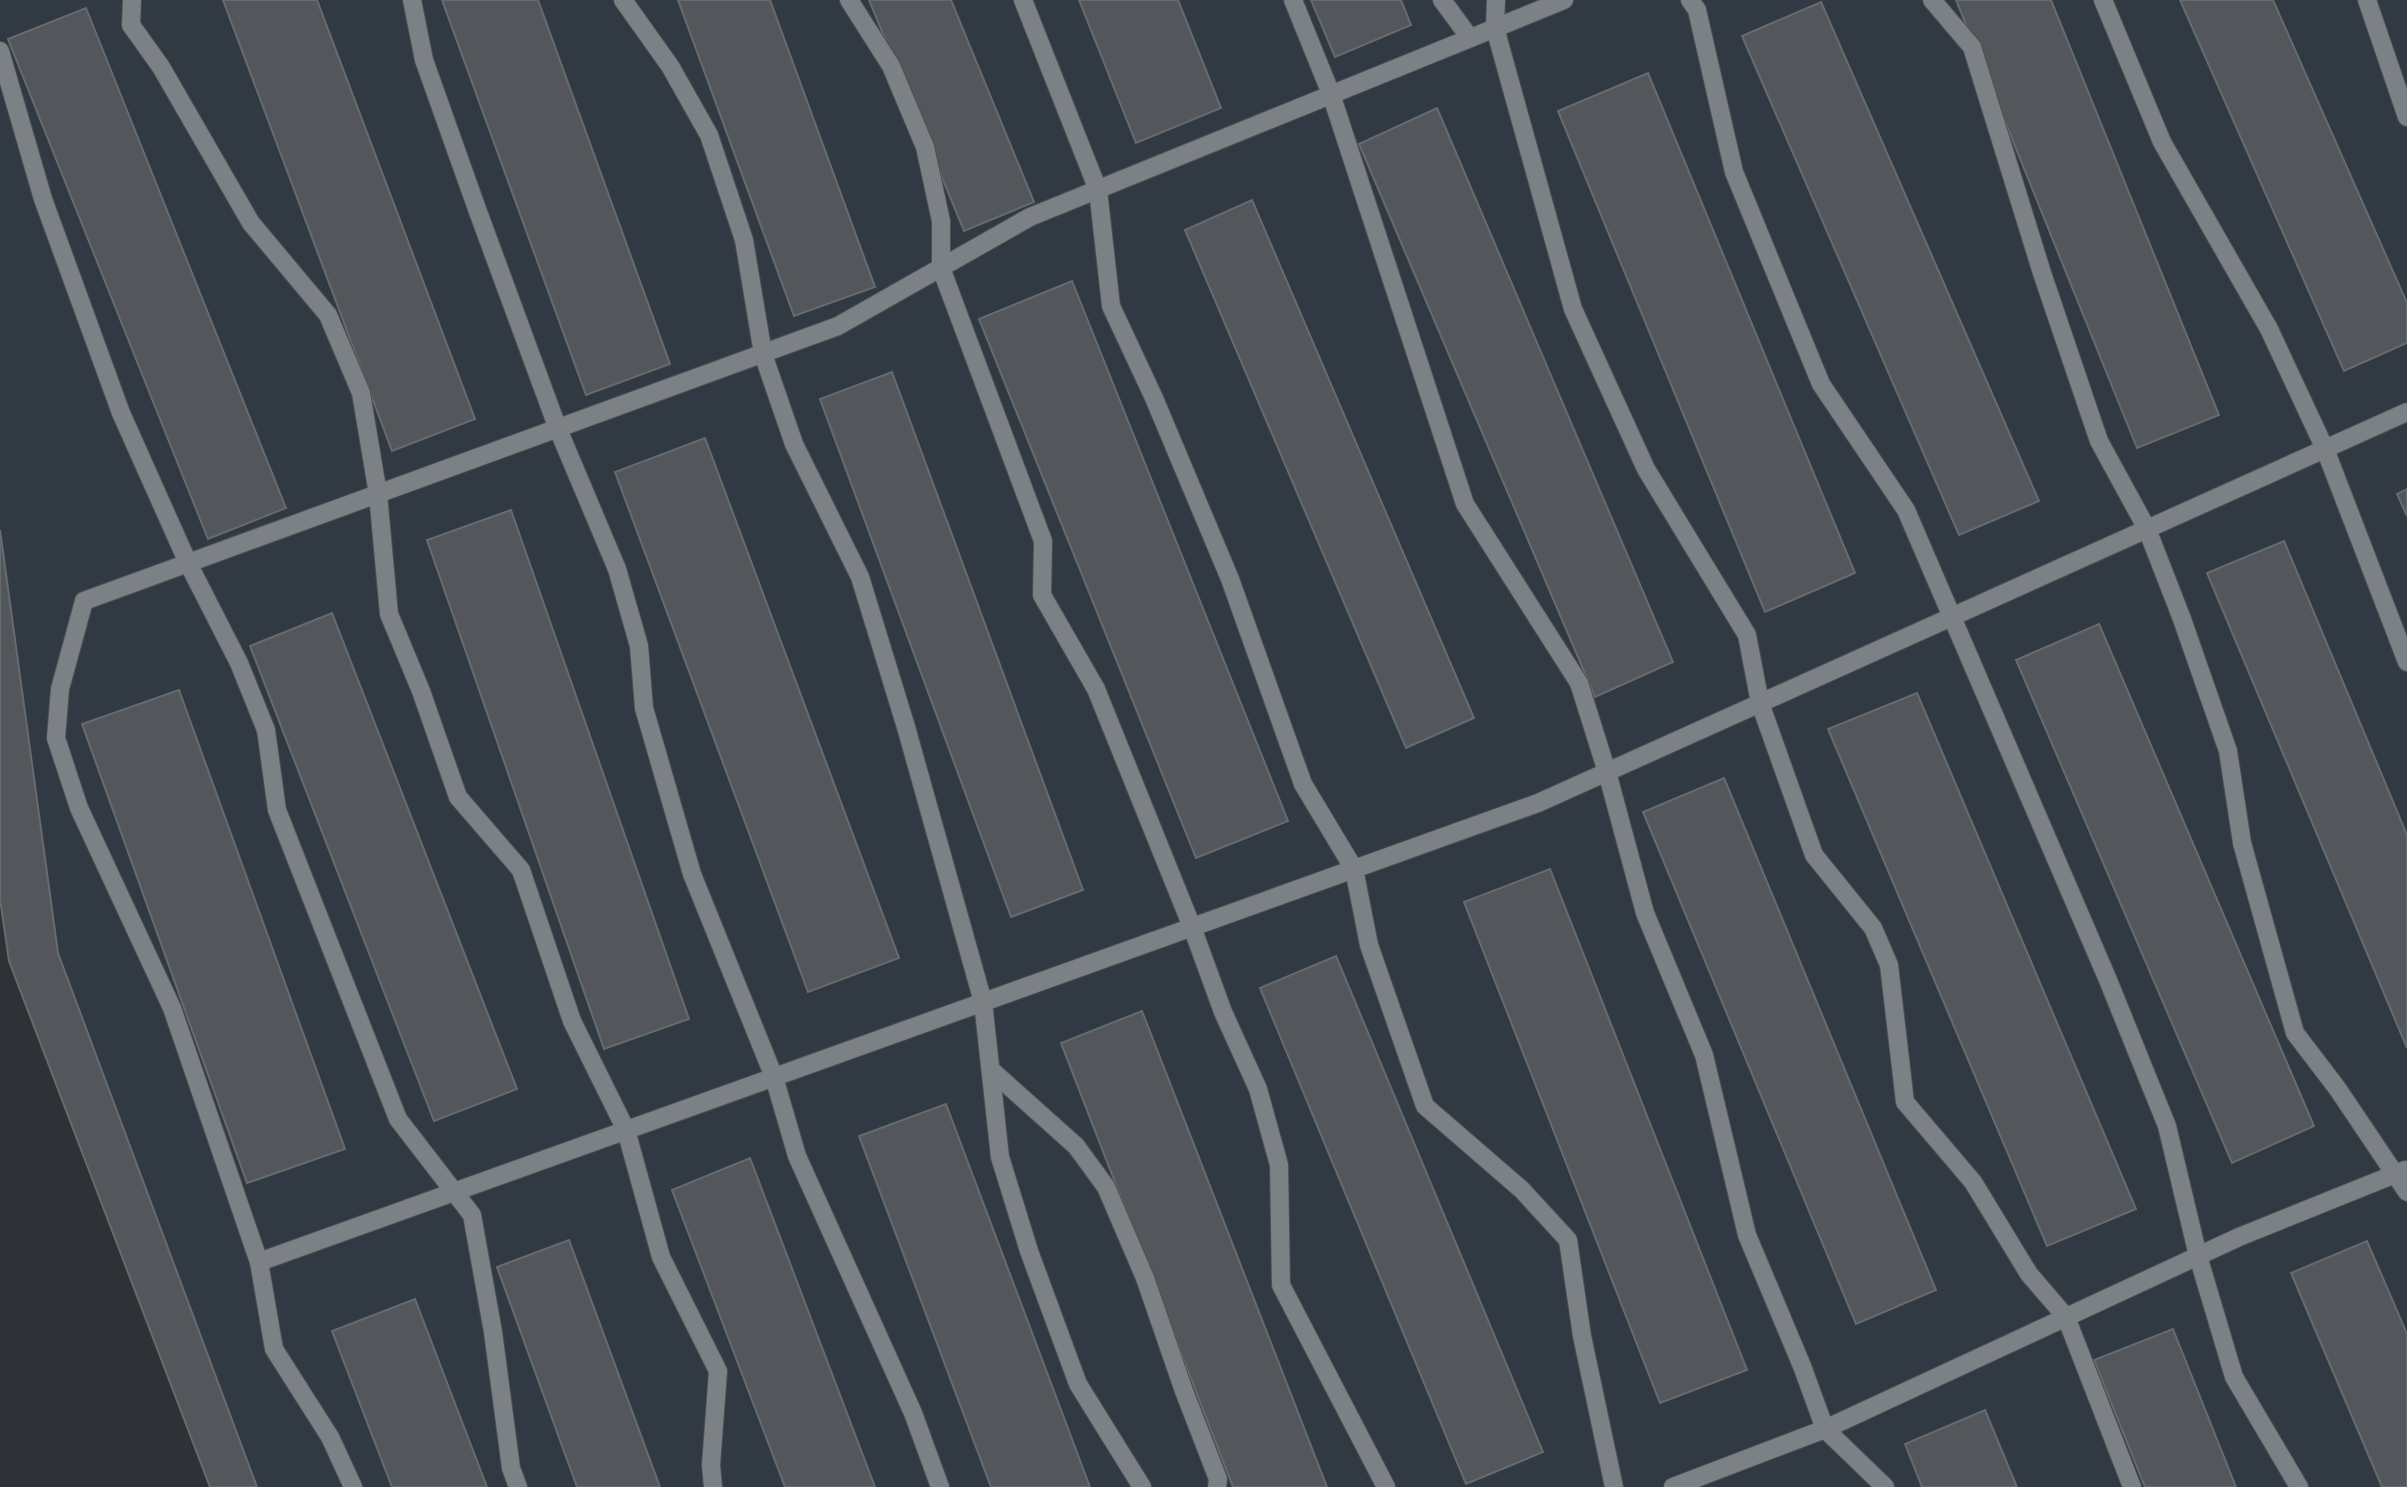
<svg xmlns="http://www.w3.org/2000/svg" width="2407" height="1487" viewBox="0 0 2407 1487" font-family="Roboto,sans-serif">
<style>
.built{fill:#313942}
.building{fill:#53575b;stroke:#666b6f;stroke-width:2}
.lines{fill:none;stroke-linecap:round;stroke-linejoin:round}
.service-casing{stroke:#4d5054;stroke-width:20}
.service{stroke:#7c8185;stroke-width:18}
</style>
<rect width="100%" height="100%" fill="#2e3135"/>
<path class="built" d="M 0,0 L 2407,0 L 2407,1487 L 210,1487 L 9,961 L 0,899 Z"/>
<g class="building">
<path d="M 223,0 L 317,0 L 475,419 L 392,451 Z"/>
<path d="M 442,0 L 538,0 L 670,364 L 586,395 Z"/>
<path d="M 678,0 L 770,0 L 875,287 L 794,316 Z"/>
<path d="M 869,0 L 951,0 L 1034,202 L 964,231 Z"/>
<path d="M 1079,0 L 1178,0 L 1221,108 L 1136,143 Z"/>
<path d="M 1311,0 L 1401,0 L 1411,25 L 1335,57 Z"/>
<path d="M 1956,0 L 2051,0 L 2219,415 L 2137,448 Z"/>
<path d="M 2180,0 L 2273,0 L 2407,303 L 2407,343 L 2344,371 Z"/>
<path d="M 1821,2 L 2039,501 L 1959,535 L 1742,36 Z"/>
<path d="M 86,8 L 286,508 L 208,539 L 8,39 Z"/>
<path d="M 1648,73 L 1855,573 L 1765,612 L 1558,111 Z"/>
<path d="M 1437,108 L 1673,662 L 1595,697 L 1359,144 Z"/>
<path d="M 1252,200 L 1474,718 L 1406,748 L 1185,230 Z"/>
<path d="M 1072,281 L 1288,821 L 1196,858 L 979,319 Z"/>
<path d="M 892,372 L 1083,890 L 1011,917 L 820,399 Z"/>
<path d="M 705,438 L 899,958 L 808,992 L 615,472 Z"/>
<path d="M 2407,489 L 2407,516 L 2397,494 Z"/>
<path d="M 511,510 L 689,1019 L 604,1049 L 427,540 Z"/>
<path d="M 0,530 L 58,953 L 257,1487 L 210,1487 L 9,961 L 0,899 Z"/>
<path d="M 2284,541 L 2407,835 L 2407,1048 L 2207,573 Z"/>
<path d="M 332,613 L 517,1089 L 434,1121 L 250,646 Z"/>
<path d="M 2099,624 L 2314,1126 L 2232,1163 L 2016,660 Z"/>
<path d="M 179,690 L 345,1149 L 247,1183 L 82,724 Z"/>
<path d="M 1917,693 L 2136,1209 L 2047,1246 L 1828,729 Z"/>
<path d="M 1724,778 L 1936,1290 L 1856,1324 L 1643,812 Z"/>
<path d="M 1550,869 L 1747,1370 L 1660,1403 L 1464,902 Z"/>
<path d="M 1336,956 L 1543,1452 L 1466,1484 L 1260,988 Z"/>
<path d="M 1142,1011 L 1327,1487 L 1233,1487 L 1061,1043 Z"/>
<path d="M 946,1104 L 1090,1487 L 991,1487 L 859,1136 Z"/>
<path d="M 750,1158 L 875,1487 L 785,1487 L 672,1190 Z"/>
<path d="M 569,1240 L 660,1487 L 577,1487 L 497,1267 Z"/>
<path d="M 2367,1241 L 2407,1334 L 2407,1487 L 2382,1487 L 2291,1273 Z"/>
<path d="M 415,1299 L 487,1487 L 392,1487 L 332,1331 Z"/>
<path d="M 2173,1329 L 2236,1487 L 2145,1487 L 2094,1360 Z"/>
<path d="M 1985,1410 L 2017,1487 L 1922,1487 L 1905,1444 Z"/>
</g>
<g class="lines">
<defs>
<g id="service">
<path d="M 132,0 L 131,25 L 161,67 L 251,223 L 328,315 L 361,393 L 378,494 L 389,614 L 421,691 L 458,797 L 521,870 L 572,1021 L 626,1130 L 661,1257 L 718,1371 L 711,1465 L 713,1487"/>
<path d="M 412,0 L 424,60 L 477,209 L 558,429 L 617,569 L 639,646 L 644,708 L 692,874 L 774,1077 L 797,1156 L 913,1413 L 940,1487"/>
<path d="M 623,0 L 670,66 L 709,135 L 744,240 L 763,354 L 794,444 L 860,577 L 906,727 L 983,1002 L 1000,1157 L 1029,1251 L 1078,1384 L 1142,1487"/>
<path d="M 849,0 L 891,66 L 925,147 L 941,221 L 941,268 L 1043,541 L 1042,595 L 1096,689 L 1192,927 L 1223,1012 L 1258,1089 L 1279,1165 L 1281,1285 L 1386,1487"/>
<path d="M 1023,0 L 1098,190 L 1111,306 L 1154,398 L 1230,579 L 1303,784 L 1354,869 L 1369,945 L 1425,1106 L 1522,1190 L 1568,1240 L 1582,1336 L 1614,1487"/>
<path d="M 1293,0 L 1331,94 L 1465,504 L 1579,683 L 1607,772 L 1645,913 L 1704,1055 L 1747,1235 L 1802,1366 L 1825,1429 L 1885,1487"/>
<path d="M 1442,0 L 1470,38"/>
<path d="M 1496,0 L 1495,28 L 1573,309 L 1646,469 L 1747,635 L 1760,703 L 1814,855 L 1873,928 L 1889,965 L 1905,1102 L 1973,1182 L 2029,1274 L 2066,1317 L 2132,1487"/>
<path d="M 1690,0 L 1697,10 L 1734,172 L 1821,384 L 1906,510 L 2108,980 L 2167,1126 L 2198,1256 L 2234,1377 L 2299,1487"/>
<path d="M 1932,0 L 1972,47 L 2042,273 L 2099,441 L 2147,529 L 2182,619 L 2228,751 L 2242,843 L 2295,1033 L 2337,1088 L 2407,1192"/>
<path d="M 2103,0 L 2162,142 L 2269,329 L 2325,449 L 2407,662"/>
<path d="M 2367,0 L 2407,117"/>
<path d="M 0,51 L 43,199 L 121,413 L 188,563 L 239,663 L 266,730 L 277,810 L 398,1119 L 472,1215 L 493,1332 L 511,1468 L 518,1487"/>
<path d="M 991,1070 L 1076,1146 L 1106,1187 L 1145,1278 L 1184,1391 L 1218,1479 L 1217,1487"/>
<path d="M 259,1262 L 1538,803 L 2407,412"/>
<path d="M 353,1487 L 330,1437 L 274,1349 L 259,1262 L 172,1008 L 79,808 L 56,738 L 60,689 L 84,601 L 838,326 L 1030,217 L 1564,0"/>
<path d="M 1673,1487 L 1825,1429 L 2239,1237 L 2405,1170"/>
</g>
</defs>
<use href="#service" class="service-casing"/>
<use href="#service" class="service"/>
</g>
</svg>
